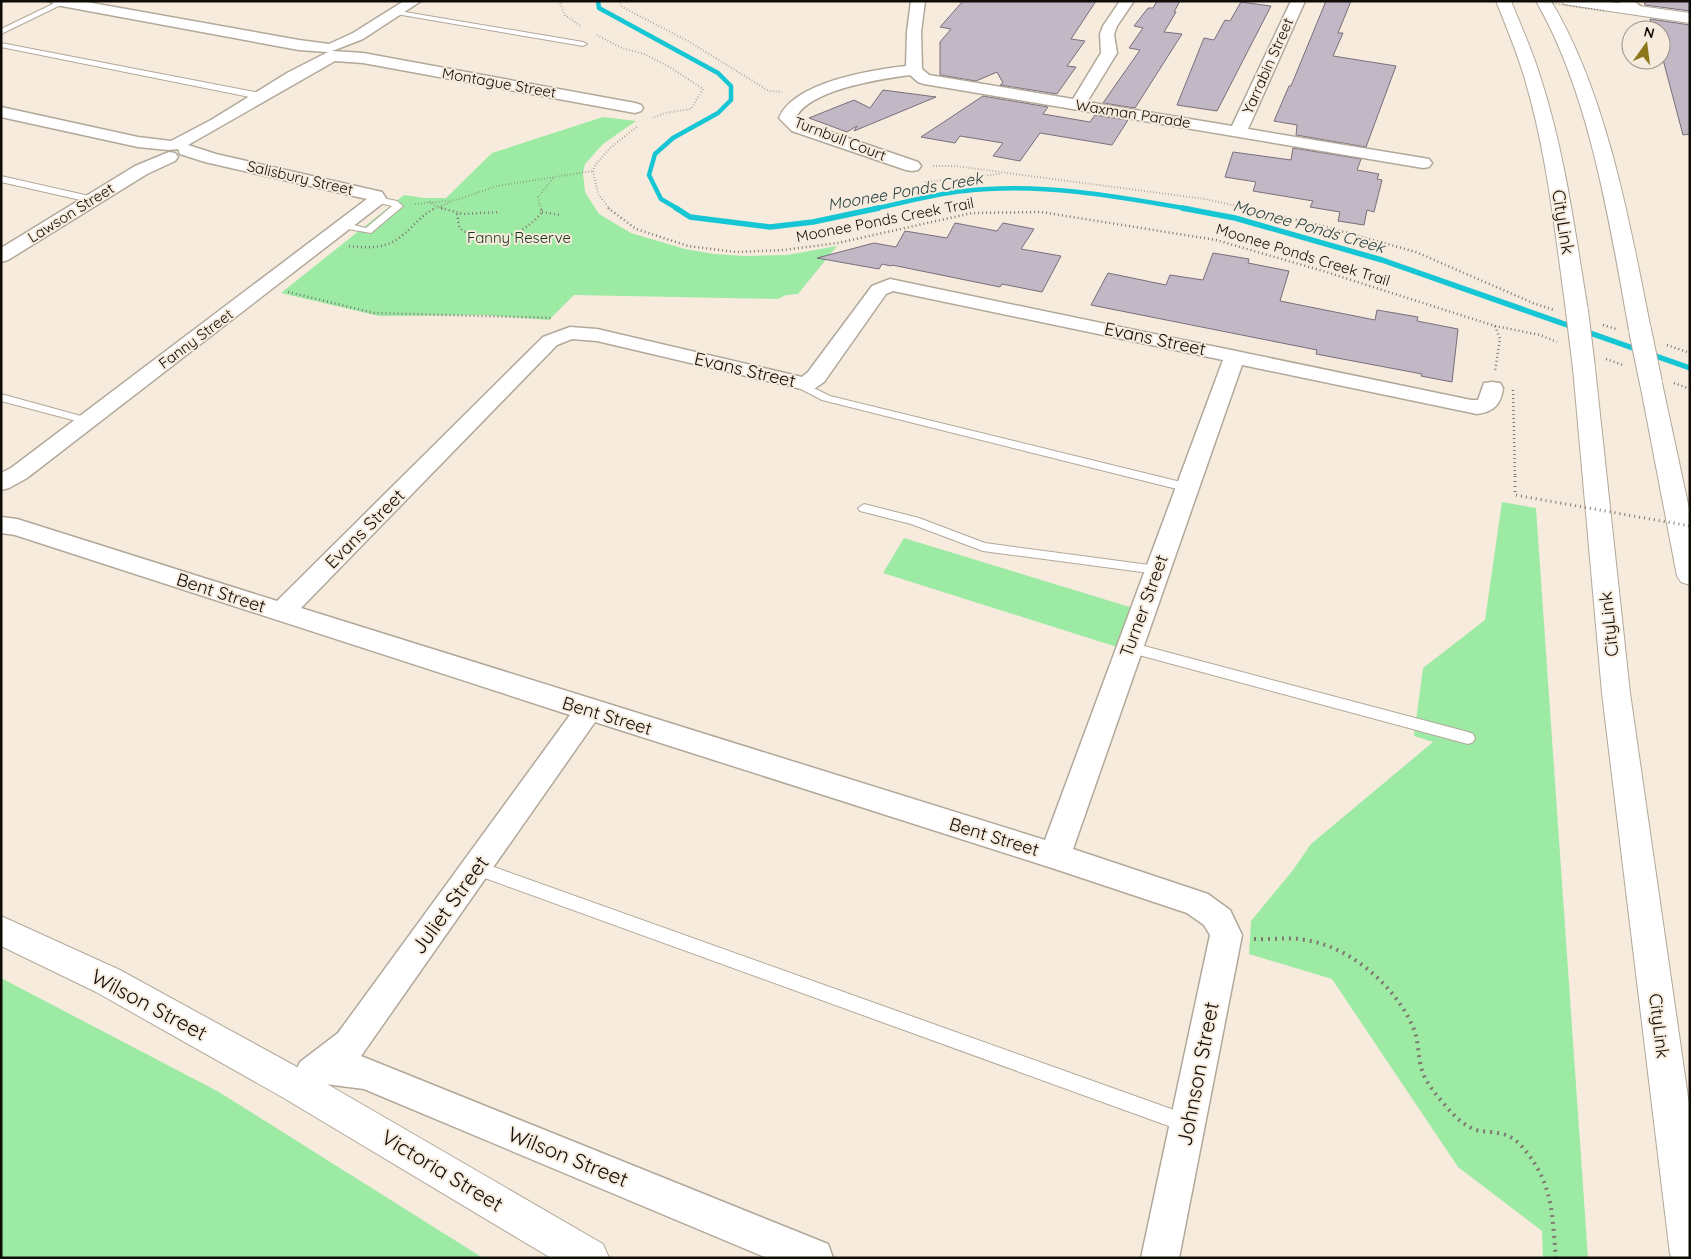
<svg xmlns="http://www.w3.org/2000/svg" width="1691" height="1259" viewBox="0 0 1691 1259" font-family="Quicksand,sans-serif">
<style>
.green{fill:#9deaa5}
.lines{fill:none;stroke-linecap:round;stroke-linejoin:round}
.stream-far1{stroke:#16c6d4;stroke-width:4.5}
.stream{stroke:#16c6d4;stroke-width:5.5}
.building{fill:#c2b7c5;stroke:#796f7c}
.lane-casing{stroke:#b2a89a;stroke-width:2}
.street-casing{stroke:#b2a89a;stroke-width:3}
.secondary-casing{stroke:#b2a89a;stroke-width:2}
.highway-casing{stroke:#b2a89a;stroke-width:2}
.path-far2{stroke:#7f786e;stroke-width:2;stroke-dasharray:0.5 2.5;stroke-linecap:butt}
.path-far1{stroke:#7f786e;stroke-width:2.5;stroke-dasharray:1 3;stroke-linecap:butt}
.path{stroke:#7f786e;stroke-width:4;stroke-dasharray:2 5;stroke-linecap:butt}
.lane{fill:#fff;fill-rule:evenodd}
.street{fill:#fff;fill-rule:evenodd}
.secondary{fill:#fff;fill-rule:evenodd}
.highway{fill:#fff;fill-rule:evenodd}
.highway-bridge-casing{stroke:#b2a89a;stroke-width:24;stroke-linecap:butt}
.path-bridge-far2{stroke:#7f786e;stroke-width:2;stroke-dasharray:0.5 2.5;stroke-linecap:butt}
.path-bridge-far1{stroke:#7f786e;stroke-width:2.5;stroke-dasharray:1 3;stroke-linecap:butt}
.path-bridge{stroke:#7f786e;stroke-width:3;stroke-dasharray:1 4;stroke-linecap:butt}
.highway-bridge{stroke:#fff;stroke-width:22}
.labels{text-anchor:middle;stroke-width:4;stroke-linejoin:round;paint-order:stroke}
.far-street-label{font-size:15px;fill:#0f0c07;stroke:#f6ebdc}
.far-park-label{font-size:15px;fill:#143519;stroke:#f6ebdc}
.far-water-label{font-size:16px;font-style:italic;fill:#274042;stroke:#f6ebdc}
.street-label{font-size:18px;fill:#0f0c07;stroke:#f6ebdc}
.near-street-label{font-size:21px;fill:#0f0c07;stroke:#f6ebdc}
</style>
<rect width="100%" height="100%" fill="#f6ebdc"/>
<g class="green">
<path d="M 603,117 L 636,121 L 603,144 L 585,164 L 583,173 L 585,192 L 599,214 L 631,233 L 685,249 L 714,254 L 744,256 L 787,255 L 837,246 L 798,294 L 786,295 L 778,299 L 574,295 L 549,320 L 484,315 L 379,316 L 281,293 L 404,195 L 424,198 L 446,198 L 492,153 Z"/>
<path d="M 1502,502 L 1536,508 L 1588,1258 L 1543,1258 L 1542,1231 L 1458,1167 L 1332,979 L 1249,954 L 1251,921 L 1293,870 L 1311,844 L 1433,742 L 1414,736 L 1423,668 L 1485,620 Z"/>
<path d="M 904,538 L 1133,608 L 1117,647 L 883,573 Z"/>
<path d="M 1,978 L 219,1092 L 483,1258 L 1,1258 Z"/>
</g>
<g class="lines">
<g class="stream-far1">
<path d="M 598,1 L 599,8 L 718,73 L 731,86 L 731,100 L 718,113 L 673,138 L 655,154 L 649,175 L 661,199 L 678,209"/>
<path d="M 873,209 C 903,203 933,194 964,191 C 1038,182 1116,196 1189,209"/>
</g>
<g class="stream">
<path d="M 676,208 L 690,217 L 770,227 L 813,222 L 879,208"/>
<path d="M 1182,208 L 1235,218 L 1382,260 L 1690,368"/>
</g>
</g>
<g class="building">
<path d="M 963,1 L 1096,1 L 1071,39 L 1085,41 L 1067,66 L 1076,67 L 1057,94 L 1000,85 L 1003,83 L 997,72 L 976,81 L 940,75 L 940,42 L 951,29 L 940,27 Z"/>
<path d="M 1157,1 L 1180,1 L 1174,12 L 1176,12 L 1164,32 L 1182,34 L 1135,108 L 1103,103 L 1140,50 L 1129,48 L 1143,28 L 1134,26 L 1148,8 L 1153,8 Z"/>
<path d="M 1326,1 L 1351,1 L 1338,33 L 1343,33 L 1333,56 L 1396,66 L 1366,147 L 1296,135 L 1297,125 L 1274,121 L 1289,86 L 1291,86 Z"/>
<path d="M 1644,1 L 1690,1 L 1690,11 L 1645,5 Z"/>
<path d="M 1241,2 L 1271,6 L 1217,111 L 1177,105 L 1204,38 L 1214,40 L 1225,20 L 1230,21 Z"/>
<path d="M 1650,19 L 1690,25 L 1690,134 L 1683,135 L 1661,52 L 1661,30 L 1654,30 Z"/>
<path d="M 883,90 L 936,97 L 854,131 L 857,126 L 847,132 L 809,118 L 854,100 L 870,108 Z"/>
<path d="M 983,96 L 1048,107 L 1043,114 L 1090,122 L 1095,115 L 1128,120 L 1112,145 L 1040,133 L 1020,161 L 993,156 L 1003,143 L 960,136 L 955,143 L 921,137 Z"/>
<path d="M 1293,148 L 1361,159 L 1357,170 L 1379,174 L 1377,179 L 1382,180 L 1374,212 L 1367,210 L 1364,225 L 1338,221 L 1340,212 L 1310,207 L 1313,201 L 1253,191 L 1256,182 L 1225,177 L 1233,152 L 1291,160 Z"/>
<path d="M 955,223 L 997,231 L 1003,223 L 1034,229 L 1021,249 L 1061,256 L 1042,292 L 1002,284 L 1000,287 L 892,265 L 891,266 L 882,264 L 879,269 L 817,258 L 874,243 L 896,247 L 905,231 L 947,238 Z"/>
<path d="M 1213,253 L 1249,259 L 1248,263 L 1289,271 L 1280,301 L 1375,320 L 1377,310 L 1418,317 L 1417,321 L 1458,329 L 1452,382 L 1421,376 L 1422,374 L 1316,354 L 1317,350 L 1091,305 L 1108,273 L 1166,285 L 1170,275 L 1203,280 Z"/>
</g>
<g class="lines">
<defs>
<g id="lane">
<path d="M 59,1 L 67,2 L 1,34 L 1,29 Z"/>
<path d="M 393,10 L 583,42 L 587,44 L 583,46 L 396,14 L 392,12 Z"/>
<path d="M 1,43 L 260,93 L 264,96 L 260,99 L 1,47 Z"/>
<path d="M 1,176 L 94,197 L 99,200 L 94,203 L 1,182 Z"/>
<path d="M 378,197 L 397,201 L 403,206 L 371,233 L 342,228 L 340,226 L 345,223 L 366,228 L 392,206 L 375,202 L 375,198 Z"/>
<path d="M 799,381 L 830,396 L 1189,484 L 1195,488 L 1189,492 L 822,400 L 795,386 L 793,384 L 795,382 Z"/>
<path d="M 1,394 L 92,419 L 94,421 L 88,424 L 1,401 Z"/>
<path d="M 864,504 L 919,518 L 985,543 L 1157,566 L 1162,567 L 1164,570 L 1162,573 L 1157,574 L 983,551 L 911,524 L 860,511 L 858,508 Z"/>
<path d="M 1129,642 L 1468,732 L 1473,734 L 1475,738 L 1473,742 L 1468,744 L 1124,651 L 1122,647 L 1124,643 Z"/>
<path d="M 477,861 L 1188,1115 L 1195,1118 L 1197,1124 L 1195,1130 L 1188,1133 L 471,873 L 469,868 L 471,863 Z"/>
</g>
<g id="street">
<path d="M 49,1 L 81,1 L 299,40 L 329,44 L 353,33 L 404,1 L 421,1 L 363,39 L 332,51 L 363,53 L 635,103 L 641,105 L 643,108 L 641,111 L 635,113 L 363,63 L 335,61 L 188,145 L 216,154 L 382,192 L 387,200 L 27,478 L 9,488 L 1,490 L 1,473 L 11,468 L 367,199 L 205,162 L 180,154 L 178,149 L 168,150 L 138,147 L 1,117 L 1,107 L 138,137 L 171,141 L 211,120 L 287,73 L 328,52 L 299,50 L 56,5 Z"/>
<path d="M 911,1 L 925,1 L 921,32 L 922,69 L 929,75 L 1073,99 L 1101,53 L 1100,34 L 1103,26 L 1120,1 L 1134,1 L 1117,26 L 1114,34 L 1117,53 L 1087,102 L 1232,126 L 1291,1 L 1305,1 L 1248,129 L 1423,158 L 1429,159 L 1432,163 L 1429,167 L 1423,168 L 924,84 L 918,82 L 910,75 C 881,79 811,89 796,117 L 804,123 L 918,162 L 921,166 L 918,170 L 912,171 L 906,170 L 792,131 L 779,118 C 794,82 871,70 906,66 L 907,32 Z"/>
<path d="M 1617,1 L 1634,1 L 1646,11 L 1644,14 L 1634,14 Z"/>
<path d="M 169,152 L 175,153 L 178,157 L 175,161 L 147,174 L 8,260 L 1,262 L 1,248 L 135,166 Z"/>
<path d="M 890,279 L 1471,400 L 1478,400 L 1484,383 L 1492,382 L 1500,383 L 1503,388 C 1501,404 1494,412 1477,414 L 1242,365 L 1073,849 L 1208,894 L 1230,910 L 1242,935 L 1179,1258 L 1141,1258 L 1210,935 L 1204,925 L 1187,913 L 1055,869 L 595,722 L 361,1056 L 828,1244 L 833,1258 L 767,1258 L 364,1089 L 325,1084 L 312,1089 L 300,1084 L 295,1073 L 300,1062 L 338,1033 L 570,715 L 15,535 L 1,533 L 1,517 L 17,519 L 277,601 L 543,337 L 570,327 L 597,329 L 802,377 L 808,372 L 872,286 ZM 893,291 L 1223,360 L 1045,840 L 301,608 L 557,345 L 572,339 L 597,341 L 806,390 L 814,389 L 824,382 L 886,294 Z"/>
</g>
<g id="secondary">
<path d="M 1562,1 L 1603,1 L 1690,13 L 1690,23 L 1569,5 L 1564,4 Z"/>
<path d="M 1,916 L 120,970 L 308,1073 L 603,1244 L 609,1258 L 551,1258 L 282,1097 L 96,992 L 1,946 Z"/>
</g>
<g id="highway">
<path d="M 1496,1 L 1511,1 C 1521,26 1532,50 1540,76 C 1565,152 1575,232 1588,311 L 1584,315 L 1577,317 L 1570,315 L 1566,311 C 1555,232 1547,152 1524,76 C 1516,50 1506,26 1496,1 Z"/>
<path d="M 1536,1 L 1551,1 C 1607,94 1630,224 1651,330 L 1648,335 L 1640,336 L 1632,335 L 1629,330 C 1610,225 1590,94 1536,1 Z"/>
<path d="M 1584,361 L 1592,363 L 1595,368 L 1630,693 L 1690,1111 L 1690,1258 L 1672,1258 L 1670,1254 L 1602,693 L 1573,368 L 1576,363 Z"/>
<path d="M 1651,376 L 1659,378 L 1662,383 L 1690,513 L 1690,585 L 1681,582 L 1677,576 L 1640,383 L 1643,378 Z"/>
</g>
</defs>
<use href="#lane" class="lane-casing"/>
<use href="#street" class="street-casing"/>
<use href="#secondary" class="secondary-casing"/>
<use href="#highway" class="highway-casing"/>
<g class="path-far2">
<path d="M 559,1 L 565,15 L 582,27"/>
<path d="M 619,1 L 622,7 L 688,41 L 769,91 L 782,92"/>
<path d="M 597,35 L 622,48 L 644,54 L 668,66 L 703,89 L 691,109 L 665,113 L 652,118"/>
<path d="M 933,166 L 955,166 L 1205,199 L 1251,209"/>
<path d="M 925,182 L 1000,174"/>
<path d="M 429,202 L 444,209"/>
<path d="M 415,204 L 456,200 L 497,186 L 593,171"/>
<path d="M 433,209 L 451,202"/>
<path d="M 541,209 L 538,197 L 554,177"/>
<path d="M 610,209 L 598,194 L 593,171 L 596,164 L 610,148 L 638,126"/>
</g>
<g class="path-far1">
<path d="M 441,208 L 463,214 L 500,212"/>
<path d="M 608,208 L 636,229 L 688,246 L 736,252 L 784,250 L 838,243 L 972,213 L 1041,212 L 1216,240 L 1323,271 L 1495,326 L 1540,335 L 1557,342"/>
<path d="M 1245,208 L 1319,225 L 1416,252 L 1533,303 L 1554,310"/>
<path d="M 542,212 L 560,215"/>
<path d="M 457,214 C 458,217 458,222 459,226 C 461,232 470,233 476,235 C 501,242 526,233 542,212 L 541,208"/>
<path d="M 349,246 C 366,248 384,249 399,238 C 413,228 420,215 436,208"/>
<path d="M 288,292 L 374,313 L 553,318"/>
<path d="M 1603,325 L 1616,329"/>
<path d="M 1495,326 L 1500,339 L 1495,371"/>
<path d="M 1667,345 L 1690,353"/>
<path d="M 1606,359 L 1623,365"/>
<path d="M 1674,383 L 1690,389"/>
</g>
<path class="path" d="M 1254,939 C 1273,940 1291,936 1311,941 C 1355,950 1399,990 1415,1032 C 1418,1042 1418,1052 1420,1062 C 1422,1076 1430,1087 1439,1098 C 1450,1111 1462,1127 1480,1131 C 1488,1132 1497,1132 1506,1135 C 1515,1138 1522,1146 1528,1154 C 1554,1188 1552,1218 1556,1258"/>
<use href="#lane" class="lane"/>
<use href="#street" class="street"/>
<use href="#secondary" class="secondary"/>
<use href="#highway" class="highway"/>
<defs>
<g id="highway-bridge">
<path d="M 1577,311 L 1584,368"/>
<path d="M 1640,330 L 1651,383"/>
</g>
</defs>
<use href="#highway-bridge" class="highway-bridge-casing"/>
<path class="path-bridge-far2" d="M 1538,1 L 1605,11"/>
<path class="path-bridge-far1" d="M 1513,390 L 1515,477"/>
<path class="path-bridge" d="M 1515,476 L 1515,495 L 1690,526"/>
<use href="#highway-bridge" class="highway-bridge"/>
</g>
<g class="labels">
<g class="far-street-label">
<text transform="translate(1268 66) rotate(-66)" y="5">Yarrabin Street</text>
<text transform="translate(499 83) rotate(10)" y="5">Montague Street</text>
<text transform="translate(1133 114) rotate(9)" y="5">Waxman Parade</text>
<text transform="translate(840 139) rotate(21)" y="5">Turnbull Court</text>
<text transform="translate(300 178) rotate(13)" y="5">Salisbury Street</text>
<text transform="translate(71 213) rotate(-32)" y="5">Lawson Street</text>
<text transform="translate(885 220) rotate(-11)" y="5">Moonee Ponds Creek Trail</text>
<text transform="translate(1303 255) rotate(17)" y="5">Moonee Ponds Creek Trail</text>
<text transform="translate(196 339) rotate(-37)" y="5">Fanny Street</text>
</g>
<g class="far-park-label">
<text x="519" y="243">Fanny Reserve</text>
</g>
<g class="far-water-label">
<text transform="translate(905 191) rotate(-10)" y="6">Moonee Ponds Creek</text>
<text transform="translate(1309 226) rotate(16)" y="6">Moonee Ponds Creek</text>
</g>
<g class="street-label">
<text transform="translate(1563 222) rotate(81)" y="6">CityLink</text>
<text transform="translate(1155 339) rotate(12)" y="6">Evans Street</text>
<text transform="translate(745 370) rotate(13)" y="6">Evans Street</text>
<text transform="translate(365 529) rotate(-45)" y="6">Evans Street</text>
<text transform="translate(221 593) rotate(18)" y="6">Bent Street</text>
<text transform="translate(1144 606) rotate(-70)" y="6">Turner Street</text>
<text transform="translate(1609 624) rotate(-96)" y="6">CityLink</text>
<text transform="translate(607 716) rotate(17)" y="6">Bent Street</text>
<text transform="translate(994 837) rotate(17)" y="6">Bent Street</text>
<text transform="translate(1659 1026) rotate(83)" y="6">CityLink</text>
</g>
<g class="near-street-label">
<text transform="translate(450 905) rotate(-54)" y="7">Juliet Street</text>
<text transform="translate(149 1005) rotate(28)" y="7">Wilson Street</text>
<text transform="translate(1198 1074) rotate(-79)" y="7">Johnson Street</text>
<text transform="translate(568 1157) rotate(22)" y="7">Wilson Street</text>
<text transform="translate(442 1171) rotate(31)" y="7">Victoria Street</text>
</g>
</g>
<rect width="1691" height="1259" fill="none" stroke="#0f0c07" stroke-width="5"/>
<g transform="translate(1646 45) rotate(14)"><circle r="24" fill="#f6ebdc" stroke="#9a9287"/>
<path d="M0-4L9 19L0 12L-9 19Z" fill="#8d771c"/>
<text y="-8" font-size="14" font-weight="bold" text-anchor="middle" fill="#0f0c07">N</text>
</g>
</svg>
